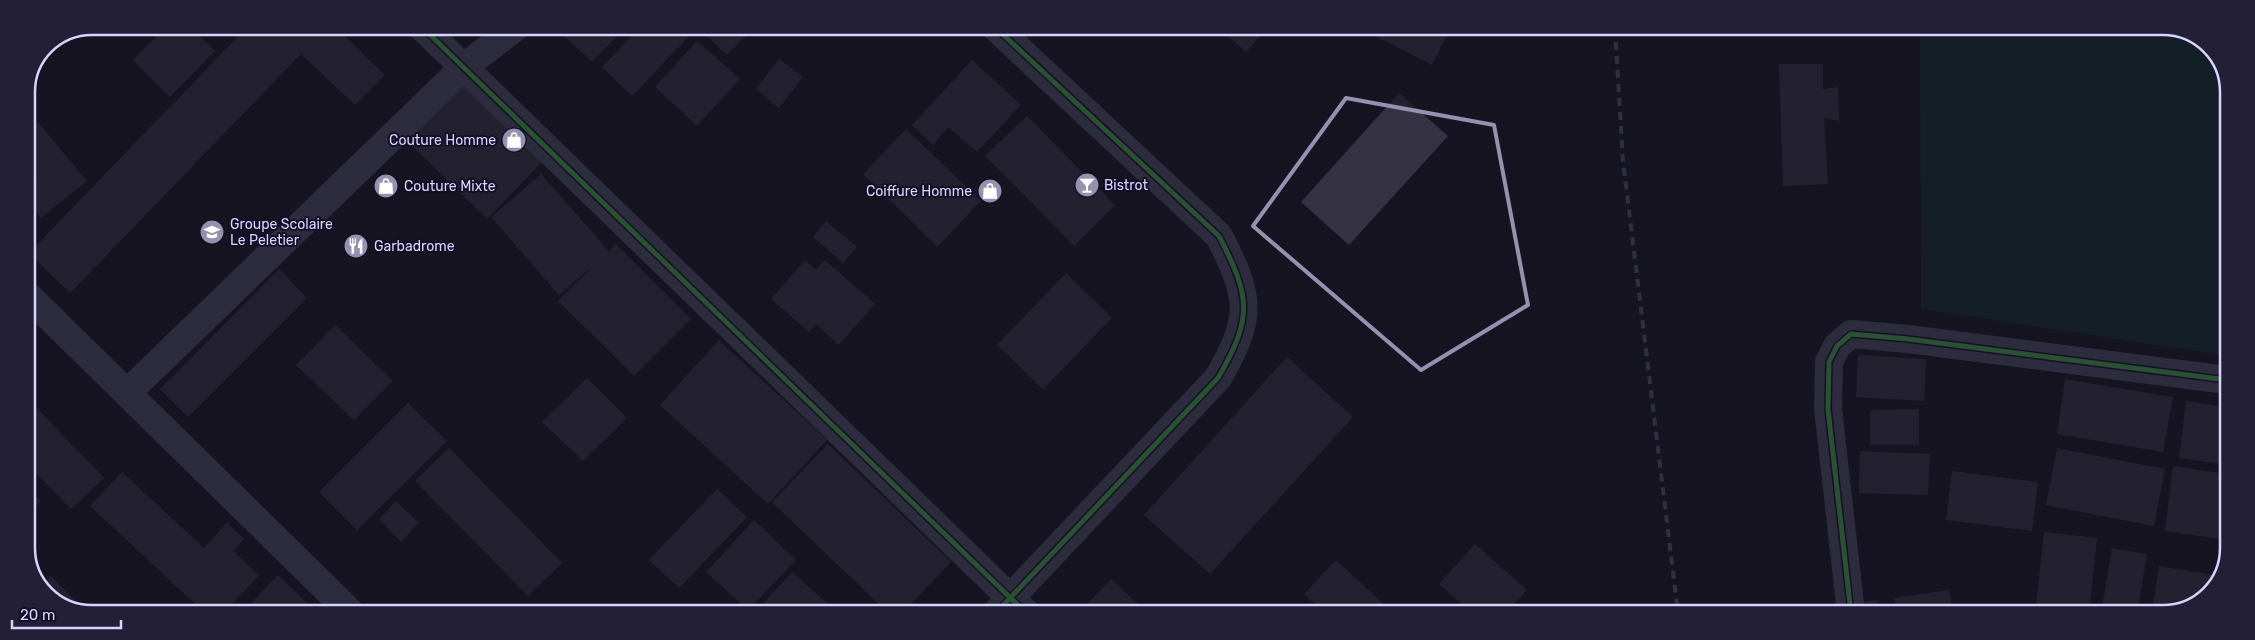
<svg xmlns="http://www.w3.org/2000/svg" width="2255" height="640" viewBox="0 0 2255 640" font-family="Rubik,sans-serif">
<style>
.green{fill:#132c2d}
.building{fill:#343243}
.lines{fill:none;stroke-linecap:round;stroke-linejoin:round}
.minor{stroke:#4a4962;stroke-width:28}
.rail{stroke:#43596b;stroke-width:4;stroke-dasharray:8 6;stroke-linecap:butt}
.cycleway-casing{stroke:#130f26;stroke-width:8}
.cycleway{stroke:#469c4c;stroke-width:5}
.marked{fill:none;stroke:#9591b1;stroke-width:4;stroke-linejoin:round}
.labels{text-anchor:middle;stroke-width:4;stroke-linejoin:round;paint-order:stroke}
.poi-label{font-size:14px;fill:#d9d4ff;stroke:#130f26;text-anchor:start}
.rim{fill:none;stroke:#d9d4ff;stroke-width:2.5}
</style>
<rect width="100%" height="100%" fill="#161421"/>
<path class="green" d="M 1920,28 L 2180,28 L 2213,49 L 2229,87 L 2227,356 L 1921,309 Z"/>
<g class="building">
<path d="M 167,26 L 204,26 L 197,33 L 215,51 L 170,97 L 133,60 Z"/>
<path d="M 248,26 L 335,27 L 385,75 L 355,105 L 301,54 L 70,293 L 29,253 Z"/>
<path d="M 555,27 L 626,27 L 592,62 Z"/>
<path d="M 640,27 L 698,27 L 632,96 L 602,67 Z"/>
<path d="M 714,27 L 755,27 L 727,55 L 706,35 Z"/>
<path d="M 1218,27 L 1259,27 L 1264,32 L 1246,52 Z"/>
<path d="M 1359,28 L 1451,28 L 1432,65 Z"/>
<path d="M 697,41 L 740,79 L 697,126 L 655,87 Z"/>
<path d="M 779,59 L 803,77 L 779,108 L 756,89 Z"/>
<path d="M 972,60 L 1021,105 L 977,152 L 948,127 L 933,145 L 912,125 Z"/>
<path d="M 1779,64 L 1823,64 L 1823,89 L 1838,87 L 1839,121 L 1824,118 L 1828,184 L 1783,186 Z"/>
<path d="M 460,81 L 543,161 L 487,219 L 404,138 Z"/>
<path d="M 1399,93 L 1448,136 L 1349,245 L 1301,202 Z"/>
<path d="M 26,108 L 87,181 L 41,218 L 26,200 Z"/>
<path d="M 1027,116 L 1115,205 L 1074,246 L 985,156 Z"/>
<path d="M 906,129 L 981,201 L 937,247 L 863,174 Z"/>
<path d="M 541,174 L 609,251 L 616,244 L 691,319 L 634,376 L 558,301 L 595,264 L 559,295 L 491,217 Z"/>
<path d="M 826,221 L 857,247 L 843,263 L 813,237 Z"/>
<path d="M 805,260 L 816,270 L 825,260 L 875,304 L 839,345 L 816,324 L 809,332 L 771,299 Z"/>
<path d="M 279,269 L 307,298 L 188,417 L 160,389 Z"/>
<path d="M 1066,273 L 1112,318 L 1043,389 L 997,345 Z"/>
<path d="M 335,325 L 393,381 L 354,420 L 296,365 Z"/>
<path d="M 719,340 L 827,440 L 768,504 L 660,405 Z"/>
<path d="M 1858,355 L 1926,359 L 1924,401 L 1856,397 Z"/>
<path d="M 1287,357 L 1353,417 L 1210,574 L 1144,515 Z"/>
<path d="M 587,378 L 627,418 L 583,461 L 542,422 Z"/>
<path d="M 2065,379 L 2173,397 L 2163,452 L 2057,434 Z"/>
<path d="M 2186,401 L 2227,407 L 2227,465 L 2179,458 Z"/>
<path d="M 408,403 L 447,441 L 357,530 L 319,492 Z"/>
<path d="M 33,404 L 104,478 L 71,509 L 26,463 L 26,410 Z"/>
<path d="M 1919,409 L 1919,445 L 1870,445 L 1870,410 Z"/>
<path d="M 828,444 L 951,562 L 903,612 L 887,612 L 772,502 Z"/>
<path d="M 449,448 L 562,563 L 528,596 L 415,481 Z"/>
<path d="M 2057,448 L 2165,469 L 2154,526 L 2046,505 Z"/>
<path d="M 1860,451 L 1930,454 L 1928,495 L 1859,493 Z"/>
<path d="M 2173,466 L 2227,474 L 2227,540 L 2165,531 Z"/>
<path d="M 1952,471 L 2038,482 L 2032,531 L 1946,520 Z"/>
<path d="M 122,472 L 204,548 L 227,523 L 244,539 L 233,551 L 259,575 L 225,612 L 204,612 L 90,506 Z"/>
<path d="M 26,486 L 41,501 L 26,516 Z"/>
<path d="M 717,489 L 747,517 L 679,588 L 649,560 Z"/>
<path d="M 396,501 L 419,523 L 401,542 L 379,519 Z"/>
<path d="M 754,520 L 796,560 L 748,610 L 706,572 Z"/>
<path d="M 2044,532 L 2097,538 L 2089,614 L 2035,614 Z"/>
<path d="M 1475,544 L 1527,590 L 1506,613 L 1472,613 L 1439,584 Z"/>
<path d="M 2112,548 L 2147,554 L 2137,614 L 2101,614 Z"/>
<path d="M 1336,560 L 1393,613 L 1324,613 L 1304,594 Z"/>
<path d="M 2159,566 L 2219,576 L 2203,600 L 2163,614 L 2152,614 Z"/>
<path d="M 792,572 L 837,612 L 755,612 Z"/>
<path d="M 278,575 L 316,612 L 243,612 Z"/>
<path d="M 51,576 L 87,612 L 75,612 L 42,591 L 41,587 Z"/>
<path d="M 1111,579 L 1148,613 L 1079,613 Z"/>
<path d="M 1949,590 L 1953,614 L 1896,613 L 1894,598 Z"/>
<path d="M 1877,600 L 1879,613 L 1859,613 L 1858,603 Z"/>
<path d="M 599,603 L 609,612 L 592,612 Z"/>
</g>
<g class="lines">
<g class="minor">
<path d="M 422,27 L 1026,613"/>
<path d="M 995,27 L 1219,236 C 1251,298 1253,317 1218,378 L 996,613"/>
<path d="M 26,294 L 350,612"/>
<path d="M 127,393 L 464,67 L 516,27"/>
<path d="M 1851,613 L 1828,409 L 1829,362 L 1837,346 L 1851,334 L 1908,339 L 2227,380"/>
</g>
<path class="rail" d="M 1615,28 L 1623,161 L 1678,613"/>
<defs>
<g id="cycleway">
<path d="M 422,27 L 1026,613"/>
<path d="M 995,27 L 1219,236 C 1251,298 1253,317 1218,378 L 996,613"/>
<path d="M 1851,613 L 1828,409 L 1829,362 L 1837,346 L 1851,334 L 1908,339 L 2227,380"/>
</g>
</defs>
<use href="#cycleway" class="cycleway-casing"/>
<use href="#cycleway" class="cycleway"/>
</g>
<path d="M0 0H2255V640H0ZM 1346,98 L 1494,125 L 1528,305 L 1421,370 L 1253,226 Z" fill="#161421" fill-opacity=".55" fill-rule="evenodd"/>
<path class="marked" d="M 1346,98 L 1494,125 L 1528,305 L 1421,370 L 1253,226 Z"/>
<defs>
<symbol id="shop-disc" viewBox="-11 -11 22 22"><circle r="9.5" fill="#9591b1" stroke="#130f26"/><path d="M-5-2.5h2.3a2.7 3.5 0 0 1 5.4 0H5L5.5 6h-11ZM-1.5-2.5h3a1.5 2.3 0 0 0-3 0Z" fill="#fff"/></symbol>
<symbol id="bar-disc" viewBox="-11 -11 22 22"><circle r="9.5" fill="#9591b1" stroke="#130f26"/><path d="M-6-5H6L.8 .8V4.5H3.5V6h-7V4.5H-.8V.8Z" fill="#fff"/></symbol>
<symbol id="school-disc" viewBox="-11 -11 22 22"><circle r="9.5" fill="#9591b1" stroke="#130f26"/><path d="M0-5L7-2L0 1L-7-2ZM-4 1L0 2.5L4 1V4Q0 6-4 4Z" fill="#fff"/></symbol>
<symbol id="restaurant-disc" viewBox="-11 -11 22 22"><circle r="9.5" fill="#9591b1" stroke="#130f26"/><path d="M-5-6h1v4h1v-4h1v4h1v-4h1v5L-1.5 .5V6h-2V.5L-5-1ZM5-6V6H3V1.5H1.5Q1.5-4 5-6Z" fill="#fff"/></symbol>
</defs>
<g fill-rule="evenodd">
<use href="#shop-disc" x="500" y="126" width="28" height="28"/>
<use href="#bar-disc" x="1073" y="171" width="28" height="28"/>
<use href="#shop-disc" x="372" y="172" width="28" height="28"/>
<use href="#shop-disc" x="976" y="177" width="28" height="28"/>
<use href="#school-disc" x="198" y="218" width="28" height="28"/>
<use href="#restaurant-disc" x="342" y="232" width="28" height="28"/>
</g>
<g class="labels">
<g class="poi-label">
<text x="496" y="145" text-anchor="end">Couture Homme</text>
<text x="1104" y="190">Bistrot</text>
<text x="404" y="191">Couture Mixte</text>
<text x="972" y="196" text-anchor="end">Coiffure Homme</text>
<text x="230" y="229">Groupe Scolaire<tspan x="230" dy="16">Le Peletier</tspan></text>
<text x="374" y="251">Garbadrome</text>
</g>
</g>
<path d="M0 0H2255V640H0ZM92 35H2163A57 57 0 0 1 2220 92V548A57 57 0 0 1 2163 605H92A57 57 0 0 1 35 548V92A57 57 0 0 1 92 35Z" fill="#231f37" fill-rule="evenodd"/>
<path class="rim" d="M92 35H2163A57 57 0 0 1 2220 92V548A57 57 0 0 1 2163 605H92A57 57 0 0 1 35 548V92A57 57 0 0 1 92 35Z"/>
<path d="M12 620v8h109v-8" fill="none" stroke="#d9d4ff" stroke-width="2.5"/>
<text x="20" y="620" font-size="15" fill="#d9d4ff" stroke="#130f26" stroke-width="4" paint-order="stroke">20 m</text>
</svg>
